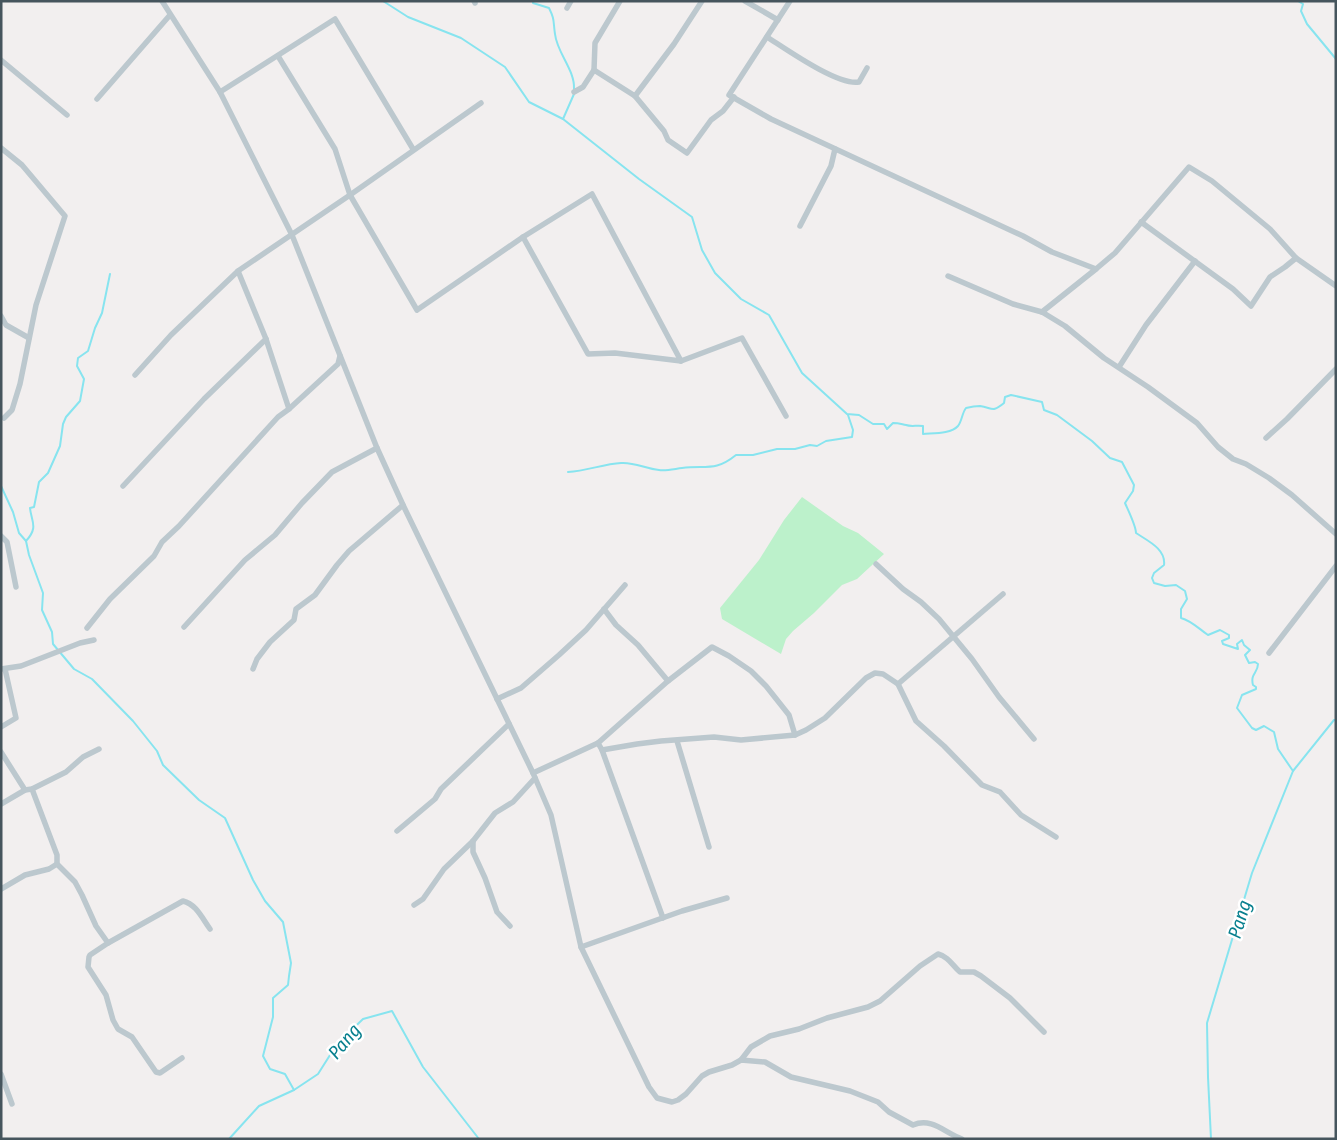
<svg xmlns="http://www.w3.org/2000/svg" width="1337" height="1140" viewBox="0 0 1337 1140" font-family="'Fira Sans Condensed',sans-serif">
<style>
.green{fill:#bcf1cb}
.lines{fill:none;stroke-linecap:round;stroke-linejoin:round}
.stream{stroke:#87e4ef;stroke-width:2}
.minor{stroke:#bcc8ce;stroke-width:5.5}
.labels{text-anchor:middle;stroke-width:5;stroke-linejoin:round;paint-order:stroke}
.water-label{font-size:19px;font-style:italic;fill:#09808f;stroke:#fff}
</style>
<rect width="100%" height="100%" fill="#f2efef"/>
<path class="green" d="M 802,497 L 843,526 L 858,533 L 884,554 L 857,579 L 842,585 L 814,613 L 793,631 L 786,639 L 781,654 L 722,619 L 720,608 L 759,560 L 784,520 Z"/>
<g class="lines">
<g class="stream">
<path d="M 383,1 L 408,17 L 461,38 L 505,67 L 529,102 L 563,119 L 639,179 L 692,217 L 702,250 L 715,273 L 741,299 L 769,315 L 802,373 L 847,414 L 859,415 L 873,424 L 884,424 L 887,429 L 893,423 C 899,423 901,424 906,425 C 911,427 917,425 923,426 L 923,434 C 933,433 951,434 958,426 C 962,421 962,413 966,408 C 970,407 975,406 980,406 C 993,408 992,413 1004,403 L 1005,397 L 1011,395 L 1042,402 L 1044,410 L 1057,415 L 1092,441 L 1110,458 L 1122,462 L 1134,485 L 1133,491 L 1125,503 C 1128,510 1136,526 1136,533 C 1148,541 1166,549 1164,565 L 1154,573 L 1152,578 L 1154,583 L 1165,586 L 1176,585 L 1185,591 L 1187,599 L 1181,609 L 1181,618 C 1192,621 1199,629 1208,635 L 1220,630 L 1229,635 L 1229,638 L 1222,641 L 1223,644 L 1238,649 L 1237,644 L 1242,640 L 1244,645 L 1250,650 L 1245,655 L 1249,663 L 1255,662 L 1258,664 C 1258,673 1250,674 1253,685 L 1256,687 L 1256,689 L 1242,695 L 1237,708 L 1252,728 L 1256,730 L 1264,726 L 1274,732 L 1278,749 L 1293,771"/>
<path d="M 533,1 L 533,3 L 549,8 C 555,20 553,21 555,34 C 557,53 575,70 574,89"/>
<path d="M 1298,1 L 1303,4 L 1301,11 L 1307,24 L 1336,59"/>
<path d="M 563,119 L 574,94"/>
<path d="M 568,472 C 587,471 603,464 621,463 C 635,462 646,469 659,470 C 666,471 674,469 682,468 C 706,465 715,472 736,455 L 753,455 L 777,449 L 795,449 L 810,445 L 817,446 L 826,441 L 852,437 L 853,430 L 848,415"/>
<path d="M 1,486 L 13,512 L 19,533 L 26,541 L 29,555 L 43,593 L 42,610 L 52,632 L 53,644 L 74,669 L 92,679 L 133,721 L 157,751 L 163,765 L 199,800 L 225,818 L 253,880 L 265,901 L 283,922 L 291,963 L 289,976 L 288,985 L 273,998 L 273,1017 L 263,1056 L 270,1069 L 285,1074 L 294,1090"/>
<path d="M 26,541 C 39,527 31,521 30,508 L 34,507 L 39,482 L 48,473 L 60,446 L 63,424 L 66,417 L 80,401 L 84,379 L 77,366 L 78,358 L 88,351 L 95,328 L 102,313 L 110,274"/>
<path d="M 229,1139 L 259,1106 L 294,1090 L 318,1074 L 337,1044 L 363,1019 L 392,1011 L 423,1067 L 479,1139"/>
<path d="M 1211,1139 L 1208,1077 L 1207,1023 L 1252,873 L 1293,771 L 1334,720 L 1336,720"/>
</g>
<g class="minor">
<path d="M 162,1 L 220,92 L 292,235 L 377,448 L 403,505 L 533,773 L 551,815 L 581,947 L 649,1087 L 657,1098 L 672,1102 L 678,1100 L 686,1094 L 702,1076 L 709,1072 L 732,1065 L 741,1060 L 765,1062 L 791,1077 L 850,1091 L 878,1102 L 889,1112 L 913,1125 C 932,1117 945,1133 962,1139"/>
<path d="M 474,1 L 475,3"/>
<path d="M 745,1 L 778,20"/>
<path d="M 790,1 L 729,95 L 771,119 L 1023,236 L 1052,252 L 1096,269 L 1115,253 L 1189,167 L 1212,181 L 1270,229 L 1296,258 L 1336,286"/>
<path d="M 567,8 L 571,1"/>
<path d="M 767,37 C 786,49 838,86 859,82 L 867,68"/>
<path d="M 278,56 L 335,149 L 350,195 L 417,310 L 523,237 L 592,194 L 681,361"/>
<path d="M 1,60 L 67,115"/>
<path d="M 594,70 L 635,96 L 664,131 L 668,140 L 687,153 L 711,120 L 723,111 L 734,97"/>
<path d="M 220,92 L 335,19 L 413,149"/>
<path d="M 574,92 L 583,87 L 594,70 L 595,43 L 620,1"/>
<path d="M 635,96 L 674,44 L 702,1"/>
<path d="M 97,99 L 170,15"/>
<path d="M 1,148 L 22,165 L 65,216 L 36,305 L 20,384 L 12,410 L 4,418"/>
<path d="M 1141,222 L 1233,289 L 1251,306 L 1270,277 L 1285,267 L 1296,258"/>
<path d="M 800,226 L 831,166 L 835,149"/>
<path d="M 523,237 L 588,354 L 615,353 L 681,361 L 742,338 L 786,416"/>
<path d="M 238,271 L 266,339 L 289,409"/>
<path d="M 948,276 L 1013,304 L 1042,312 L 1065,326 L 1104,358 L 1148,387 L 1197,423 L 1218,447 L 1233,459 L 1246,464 L 1269,478 L 1292,495 L 1336,534"/>
<path d="M 1042,312 L 1096,269"/>
<path d="M 1,316 L 6,325 L 29,338"/>
<path d="M 1119,367 L 1146,325 L 1195,261"/>
<path d="M 135,375 L 171,335 L 238,271 L 350,195 L 481,103"/>
<path d="M 1266,438 L 1287,419 L 1336,369"/>
<path d="M 123,486 L 204,399 L 266,339"/>
<path d="M 1,536 L 7,542 L 16,587"/>
<path d="M 876,564 L 903,589 L 921,602 L 939,619 L 972,659 L 999,697 L 1034,739"/>
<path d="M 604,609 L 616,625 L 638,645 L 668,681"/>
<path d="M 184,627 L 245,560 L 275,535 L 302,503 L 332,472 L 377,448"/>
<path d="M 87,628 L 110,599 L 154,556 L 162,542 L 179,526 L 278,417 L 289,409 L 338,364 L 340,356"/>
<path d="M 1269,653 L 1336,566"/>
<path d="M 1,669 L 21,666 L 80,643 L 94,640"/>
<path d="M 253,669 L 257,659 L 270,642 L 294,620 L 296,609 L 315,595 L 337,565 L 349,551 L 403,505"/>
<path d="M 898,684 L 1003,594"/>
<path d="M 497,699 L 521,688 L 559,655 L 586,630 L 625,585"/>
<path d="M 1,727 L 16,718 L 5,669"/>
<path d="M 677,741 L 709,847"/>
<path d="M 598,743 L 602,750 L 637,744 L 661,741 L 714,737 L 741,740 L 795,735 L 806,730 L 825,718 L 866,678 L 875,673 L 883,674 L 898,684 L 916,721 L 944,746 L 982,785 L 1000,792 L 1021,815 L 1056,837"/>
<path d="M 602,750 L 663,918"/>
<path d="M 1,752 L 25,790"/>
<path d="M 533,773 L 598,743 L 668,681 L 712,647 L 729,656 L 751,671 L 766,686 L 789,715 L 795,735"/>
<path d="M 32,789 L 57,855 L 57,864 L 75,882 L 82,895 L 96,926 L 108,943 L 90,955 L 89,957 L 88,967 L 106,995 L 113,1020 L 118,1029 L 132,1037 L 156,1072 L 160,1073 L 182,1058"/>
<path d="M 1,804 L 25,790 L 32,789 L 66,772 L 83,757 L 99,749"/>
<path d="M 397,831 L 435,799 L 441,789 L 509,724"/>
<path d="M 473,841 L 473,852 L 485,878 L 497,912 L 510,926"/>
<path d="M 1,889 L 25,875 L 49,869 L 57,864"/>
<path d="M 414,905 L 423,899 L 444,869 L 473,841 L 495,813 L 513,802 L 535,778"/>
<path d="M 108,943 L 183,901 C 196,904 202,918 210,929"/>
<path d="M 581,947 L 682,911 L 727,898"/>
<path d="M 741,1060 L 751,1047 L 770,1036 L 799,1029 L 827,1018 L 868,1007 L 880,1001 L 920,966 L 938,954 C 949,957 952,965 960,972 L 974,972 L 981,976 L 1010,998 L 1044,1032"/>
<path d="M 1,1074 L 12,1104"/>
</g>
</g>
<g class="labels">
<g class="water-label">
<text transform="translate(1239 919) rotate(-73)" y="7">Pang</text>
<text transform="translate(344 1041) rotate(-50)" y="7">Pang</text>
</g>
</g>
<rect width="1337" height="1140" fill="none" stroke="#46555d" stroke-width="5"/>
</svg>
